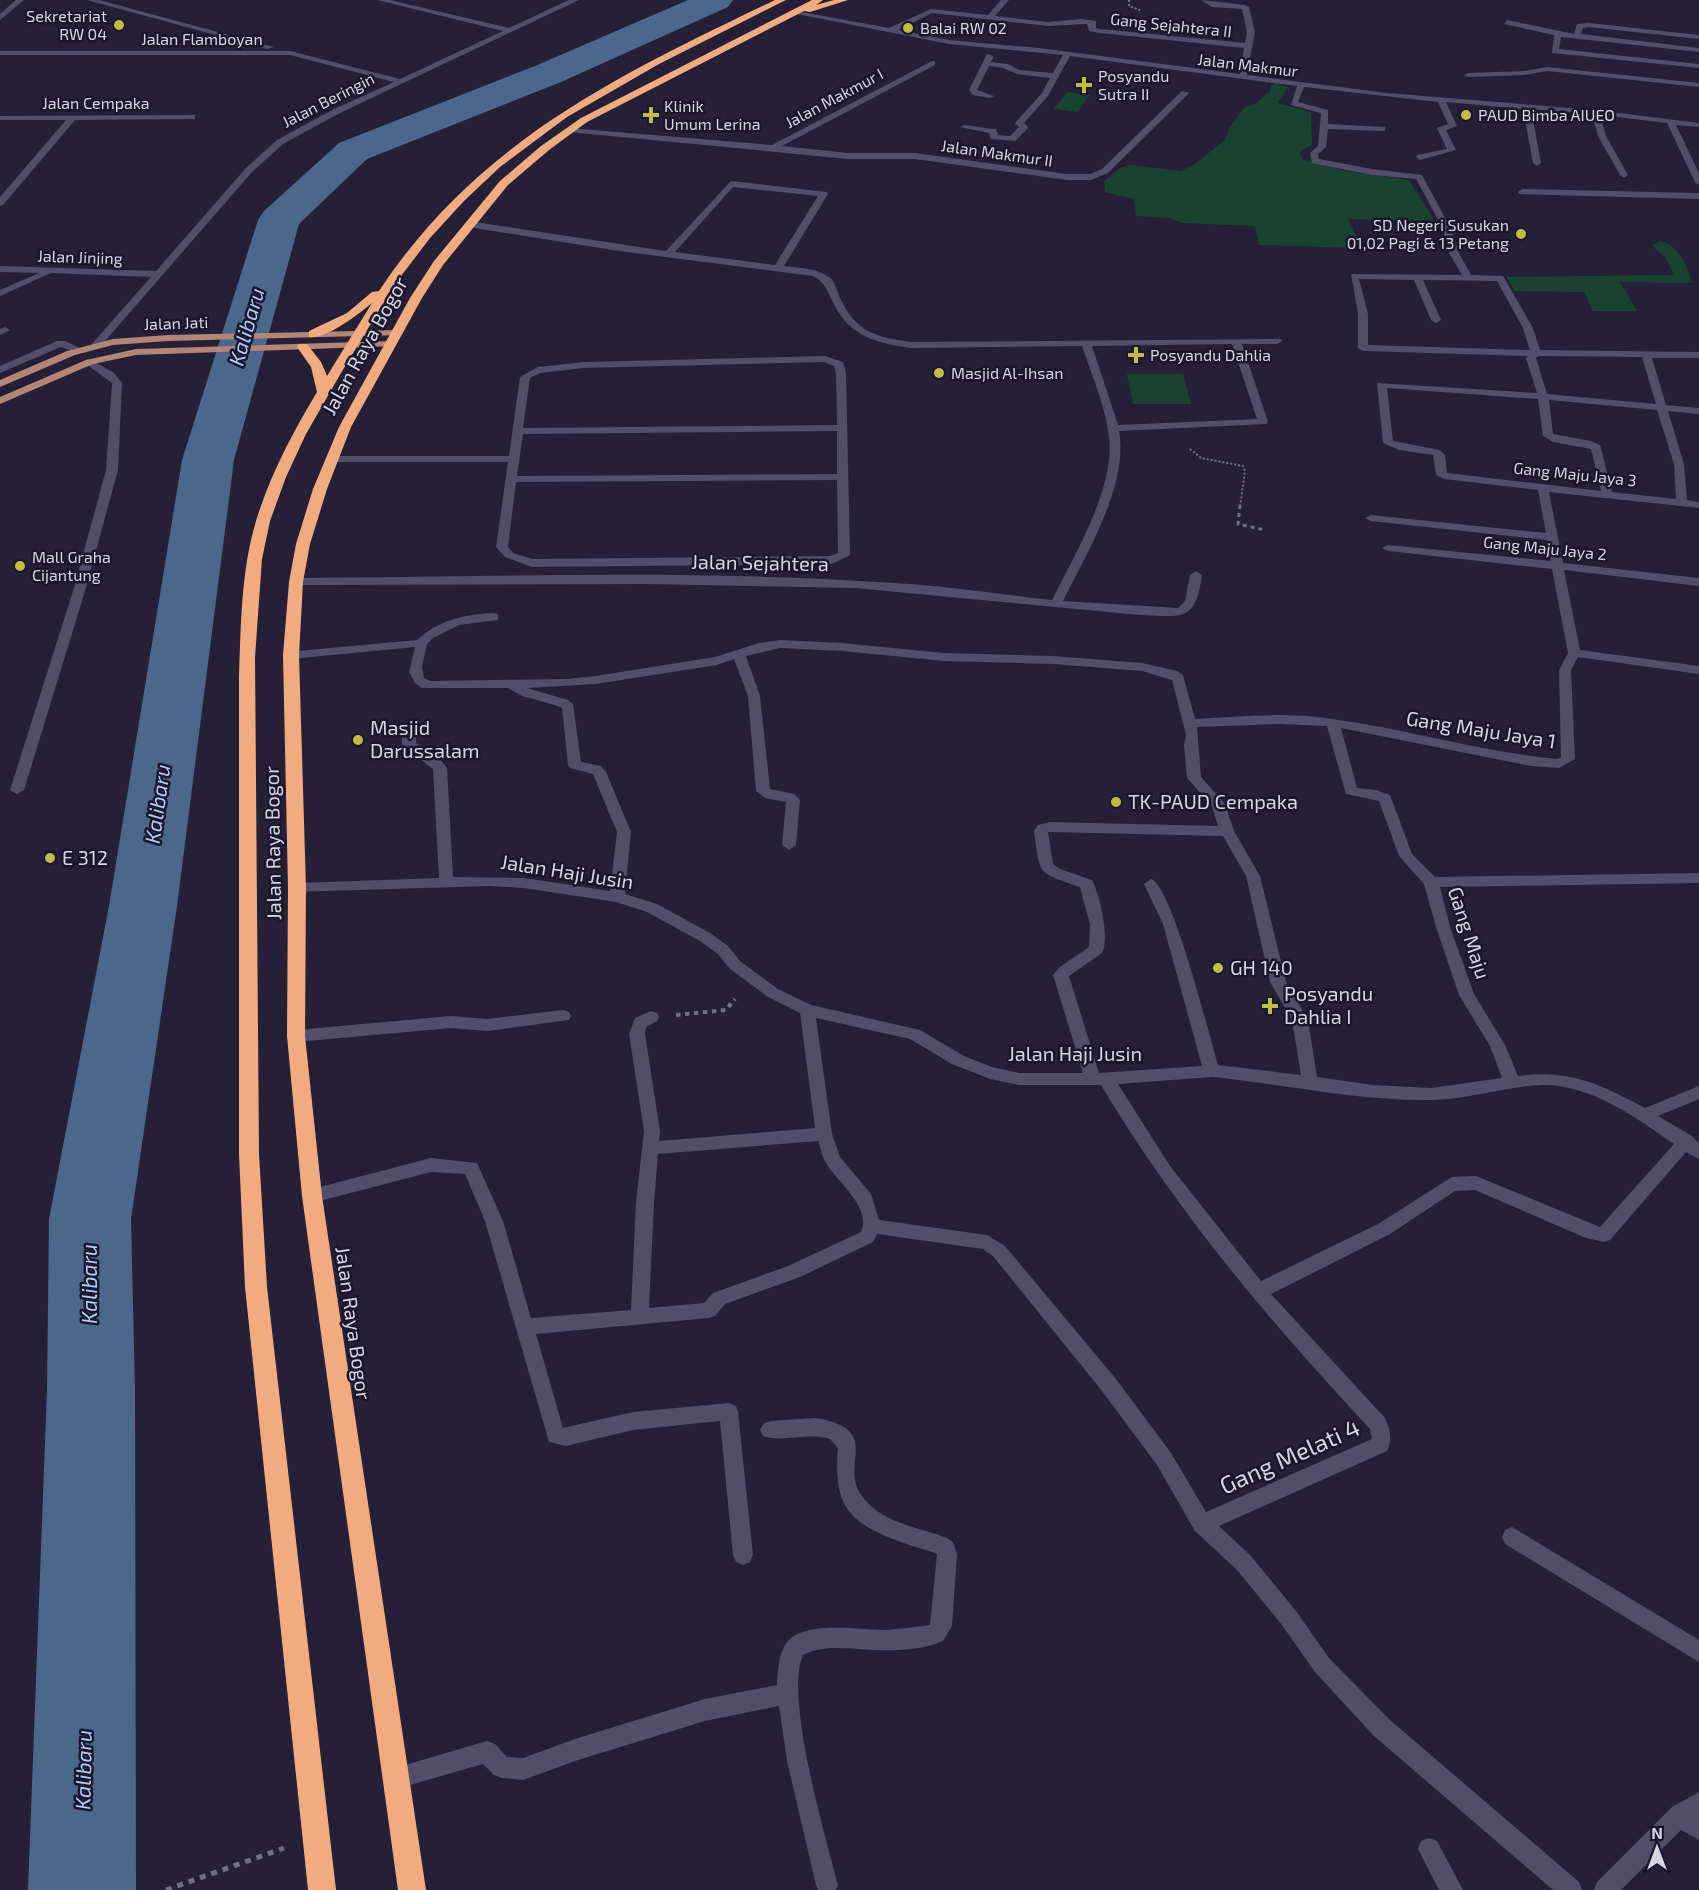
<svg xmlns="http://www.w3.org/2000/svg" width="1699" height="1890" viewBox="0 0 1699 1890" font-family="'Exo 2',sans-serif">
<style>
.green{fill:#194331}
.lines{fill:none;stroke-linecap:round;stroke-linejoin:round}
.river{fill:#4b678b;fill-rule:evenodd}
.path-far3{stroke:#736f83;stroke-width:2;stroke-dasharray:2 2;stroke-linecap:butt}
.path-far2{stroke:#736f83;stroke-width:3;stroke-dasharray:4 4;stroke-linecap:butt}
.path-far1{stroke:#736f83;stroke-width:4;stroke-dasharray:4.5 4.5;stroke-linecap:butt}
.path{stroke:#736f83;stroke-width:5;stroke-dasharray:6 6;stroke-linecap:butt}
.minor{fill:#524d68;fill-rule:evenodd}
.major{fill:#b28576;fill-rule:evenodd}
.highway{fill:#f2ab7f;fill-rule:evenodd}
.poi-dot{fill:#bebf42;stroke:#1c162d;stroke-width:2}
.labels{text-anchor:middle;stroke-width:5;stroke-linejoin:round;paint-order:stroke}
.far-poi-label{font-size:16px;fill:#d7d4e4;stroke:#1c162d;text-anchor:start}
.far-street-label{font-size:16px;fill:#d7d4e4;stroke:#1c162d}
.street-label{font-size:20px;fill:#d7d4e4;stroke:#1c162d}
.poi-label{font-size:20px;fill:#d7d4e4;stroke:#1c162d;text-anchor:start}
.water-label{font-size:21px;font-style:italic;fill:#aacefd;stroke:#1c162d}
.near-street-label{font-size:24px;fill:#d7d4e4;stroke:#1c162d}
</style>
<rect width="100%" height="100%" fill="#252037"/>
<g class="green">
<path d="M 1275,83 L 1288,87 L 1278,102 L 1280,104 L 1311,112 L 1312,144 L 1300,152 L 1302,159 L 1345,171 L 1409,180 L 1435,221 L 1349,219 C 1351,228 1357,234 1359,244 L 1356,248 L 1259,245 L 1255,226 L 1183,223 L 1169,218 L 1136,216 L 1134,199 L 1105,192 L 1104,181 L 1120,168 L 1129,165 L 1181,171 L 1195,164 L 1225,140 L 1230,127 L 1245,107 L 1255,104 L 1270,91 L 1271,86 Z"/>
<path d="M 1067,92 L 1090,95 L 1078,112 L 1054,109 Z"/>
<path d="M 1660,241 C 1681,247 1686,264 1692,283 L 1620,282 L 1637,311 L 1593,311 L 1584,292 L 1515,291 L 1506,277 L 1674,275 L 1665,257 L 1652,246 Z"/>
<path d="M 1127,374 L 1183,374 L 1191,404 L 1133,404 Z"/>
</g>
<g class="lines">
<path class="river" d="M 688,0 L 733,0 L 728,7 L 561,82 L 367,159 L 299,224 L 234,460 L 177,906 L 131,1219 L 135,1390 L 136,1890 L 28,1890 L 47,1390 L 49,1219 L 109,906 L 182,460 L 258,220 L 264,211 L 339,143 L 535,66 Z"/>
<g class="path-far3">
<path d="M 1129,0 L 1129,6 L 1142,11"/>
<path d="M 1190,449 L 1201,458 L 1243,466 L 1245,471 L 1240,507"/>
</g>
<path class="path-far2" d="M 1240,505 L 1238,524 L 1265,530"/>
<path class="path-far1" d="M 676,1015 L 726,1010 L 735,999"/>
<path class="path" d="M 166,1890 L 284,1848"/>
<g class="minor">
<path d="M 16,0 L 24,0 L 0,20 L 0,14 Z"/>
<path d="M 87,0 L 99,0 L 274,47 L 267,49 Z"/>
<path d="M 377,0 L 390,0 L 509,28 L 569,0 L 579,0 L 340,113 L 283,144 L 252,172 L 99,348 L 90,346 L 151,277 L 51,273 L 0,296 L 0,290 L 39,273 L 0,272 L 0,266 L 156,271 L 246,168 L 277,140 L 334,109 L 394,82 L 290,55 L 0,55 L 0,51 L 290,51 L 400,79 L 503,31 Z"/>
<path d="M 1001,0 L 1009,0 L 995,16 L 1048,22 L 1081,19 L 1096,21 L 1096,28 L 1100,29 L 1245,43 L 1247,32 L 1242,9 L 1212,7 L 1201,0 L 1245,5 L 1249,7 L 1255,32 L 1247,75 L 1387,93 L 1595,110 L 1699,123 L 1699,127 L 1676,125 L 1699,173 L 1699,185 L 1695,182 L 1667,123 L 1600,115 L 1606,136 L 1628,175 L 1624,178 L 1620,175 L 1598,136 L 1592,114 L 1531,109 L 1541,163 L 1537,166 L 1533,163 L 1523,109 L 1446,102 L 1457,126 L 1446,130 L 1456,150 L 1420,160 L 1416,157 L 1417,155 L 1447,149 L 1437,128 L 1448,124 L 1438,102 L 1304,87 L 1298,102 L 1328,110 L 1328,124 L 1385,127 L 1385,131 L 1382,131 L 1328,129 L 1326,147 L 1318,154 L 1319,159 L 1372,169 L 1422,175 L 1451,229 L 1459,253 L 1471,275 L 1503,276 L 1533,328 L 1540,350 L 1699,352 L 1699,358 L 1652,358 L 1666,405 L 1699,408 L 1699,414 L 1668,411 L 1684,464 L 1687,500 L 1699,502 L 1699,508 L 1549,492 L 1563,563 L 1699,578 L 1699,586 L 1564,570 L 1580,650 L 1699,666 L 1699,674 L 1578,657 L 1571,670 L 1575,759 L 1559,768 L 1531,766 L 1341,728 L 1357,788 L 1376,790 L 1390,795 L 1412,854 L 1435,877 L 1699,873 L 1699,883 L 1440,887 L 1450,927 L 1474,994 L 1505,1045 L 1518,1076 C 1569,1069 1600,1084 1645,1108 L 1699,1086 L 1699,1099 L 1658,1116 L 1692,1136 L 1699,1143 L 1699,1159 L 1686,1152 L 1610,1240 L 1604,1242 L 1586,1238 L 1475,1190 L 1455,1191 L 1390,1234 L 1271,1294 L 1385,1418 C 1390,1430 1393,1438 1387,1451 L 1219,1526 L 1251,1556 L 1296,1611 L 1329,1658 L 1390,1720 L 1579,1882 L 1582,1890 L 1553,1890 L 1374,1736 L 1315,1672 L 1282,1625 L 1237,1570 L 1195,1531 L 1157,1465 L 1102,1391 L 993,1256 L 983,1249 L 877,1234 L 873,1242 L 800,1277 L 725,1304 L 715,1316 L 709,1318 L 536,1334 L 563,1428 L 633,1412 L 729,1403 L 736,1406 L 738,1412 L 753,1555 L 750,1562 L 743,1565 L 736,1562 L 733,1555 L 720,1421 L 633,1430 L 566,1446 L 549,1442 L 485,1221 L 465,1174 L 431,1172 L 312,1203 L 306,1201 L 303,1196 L 306,1191 L 312,1189 L 431,1158 L 477,1163 L 503,1221 L 531,1318 L 631,1310 L 636,1202 L 644,1131 L 629,1034 L 635,1018 L 651,1011 L 657,1013 L 659,1017 L 657,1021 L 646,1027 L 645,1034 L 660,1131 L 659,1141 L 815,1128 L 800,1013 L 768,997 L 730,969 L 718,954 L 700,941 L 647,912 L 616,902 L 524,888 L 490,886 L 292,892 L 290,888 L 297,883 L 439,878 L 433,769 L 402,745 L 402,733 L 409,729 L 416,733 L 416,743 L 439,758 L 447,768 L 453,877 L 524,878 L 610,891 L 617,832 L 593,774 L 570,768 L 568,765 L 562,708 L 558,706 L 522,696 L 508,688 L 422,688 L 415,683 L 409,672 L 415,647 L 291,659 L 285,655 L 287,652 L 417,640 C 439,620 465,614 494,613 L 498,614 L 498,620 L 459,625 L 433,638 L 427,644 L 422,667 L 424,678 L 430,681 L 567,679 L 596,676 L 715,657 L 759,643 L 780,640 L 842,643 L 944,653 L 1053,656 L 1142,663 L 1177,671 L 1183,675 L 1195,719 C 1241,716 1287,712 1332,719 C 1408,729 1481,752 1557,759 L 1561,757 L 1559,670 L 1568,653 L 1552,569 L 1388,551 L 1382,548 L 1388,545 L 1551,561 L 1547,540 L 1371,521 L 1365,518 L 1371,515 L 1546,533 L 1538,490 L 1444,479 L 1436,475 L 1433,455 L 1399,450 L 1383,443 L 1377,383 L 1537,393 L 1526,358 L 1528,356 L 1363,351 L 1358,348 L 1358,314 L 1351,274 L 1462,275 L 1449,253 L 1443,229 L 1416,179 L 1372,175 L 1312,163 L 1310,153 L 1318,146 L 1321,113 L 1291,105 L 1297,86 L 1070,56 L 1048,96 L 1024,123 L 1028,127 L 1027,129 L 1015,141 L 991,139 L 989,133 L 960,127 L 964,125 L 993,129 L 996,129 L 998,135 L 1010,136 L 1019,127 L 1015,124 L 1016,122 L 1042,93 L 1050,78 L 1017,74 L 1003,68 L 989,66 L 977,90 L 994,96 L 990,98 L 973,95 L 969,90 L 987,54 L 994,56 L 991,62 L 1008,64 L 1019,70 L 1053,73 L 1063,55 L 949,44 L 792,13 L 796,11 L 889,28 L 931,9 L 988,15 ZM 932,13 L 1048,26 L 1087,24 L 1089,31 L 1100,33 L 1244,48 L 1240,74 L 1039,48 L 949,40 L 898,30 ZM 1359,279 L 1414,280 L 1431,320 L 1436,323 L 1441,320 L 1423,280 L 1497,281 L 1523,328 L 1530,350 L 1368,345 L 1368,314 ZM 1538,356 L 1642,357 L 1656,404 L 1547,394 L 1536,358 ZM 1387,388 L 1538,399 L 1543,436 L 1553,442 L 1591,449 L 1601,491 L 1447,473 L 1445,455 L 1440,450 L 1393,441 ZM 1549,400 L 1657,410 L 1674,464 L 1676,499 L 1612,492 L 1600,445 L 1591,441 L 1553,434 ZM 780,648 L 842,651 L 944,661 L 1053,664 L 1142,671 L 1172,680 L 1186,735 L 1184,745 L 1187,778 L 1212,806 L 1218,826 L 1050,822 L 1038,825 L 1034,831 C 1040,876 1037,872 1080,887 L 1090,925 L 1089,947 L 1060,967 L 1053,975 L 1083,1073 L 1019,1073 L 992,1067 L 964,1056 L 920,1030 L 811,1005 L 778,989 L 740,961 L 728,946 L 710,933 L 657,904 L 625,894 L 631,832 L 606,772 L 601,766 L 581,762 L 573,704 L 568,700 L 527,688 L 596,684 L 717,665 L 734,659 L 748,696 L 756,791 L 765,798 L 786,802 L 782,845 L 789,850 L 796,845 L 800,800 L 794,794 L 770,789 L 760,696 L 746,656 ZM 1280,724 L 1327,726 L 1346,794 L 1379,801 L 1399,856 L 1424,884 L 1436,927 L 1459,995 L 1490,1046 L 1502,1078 L 1431,1088 L 1373,1085 L 1317,1077 L 1308,1020 L 1286,982 L 1260,876 L 1234,831 L 1225,804 L 1201,777 L 1197,727 ZM 1048,832 L 1223,836 L 1246,876 L 1270,982 L 1292,1020 L 1301,1075 L 1218,1065 C 1210,1038 1172,885 1151,879 L 1144,884 L 1163,924 L 1202,1066 L 1099,1073 L 1069,976 L 1102,953 C 1110,938 1100,895 1092,880 L 1060,869 L 1053,864 ZM 816,1018 L 910,1039 L 952,1064 L 990,1079 L 1019,1085 L 1101,1085 C 1177,1212 1270,1322 1370,1429 L 1372,1439 L 1206,1512 L 1171,1453 L 1116,1379 L 1005,1246 L 987,1235 L 879,1220 L 871,1194 L 840,1157 L 832,1134 ZM 1212,1077 C 1284,1084 1357,1101 1430,1100 C 1467,1100 1505,1086 1543,1085 C 1592,1085 1635,1117 1674,1144 L 1600,1227 L 1476,1176 L 1452,1177 L 1378,1224 L 1261,1281 L 1170,1166 L 1118,1084 ZM 818,1141 C 821,1148 822,1157 826,1163 C 837,1182 872,1207 861,1232 L 788,1266 L 713,1293 L 704,1303 L 649,1308 L 654,1202 L 658,1154 Z"/>
<path d="M 1507,20 L 1574,34 L 1577,24 L 1589,23 L 1699,35 L 1699,39 L 1589,27 L 1583,28 L 1581,34 L 1699,48 L 1699,52 L 1561,37 L 1559,49 L 1699,64 L 1699,68 L 1552,53 L 1554,35 L 1504,24 Z"/>
<path d="M 932,61 L 935,61 L 935,65 L 782,146 L 848,153 L 915,153 L 1067,174 L 1090,174 L 1102,169 L 1182,91 L 1189,93 L 1108,173 L 1091,180 L 1067,180 L 915,159 L 848,159 L 569,132 L 565,130 L 569,128 L 772,145 Z"/>
<path d="M 1547,67 L 1699,83 L 1699,87 L 1547,71 L 1525,75 L 1468,77 L 1464,75 L 1468,73 L 1525,71 Z"/>
<path d="M 192,115 L 195,115 L 195,119 L 75,120 L 3,205 L 0,206 L 0,197 L 66,120 L 0,120 L 0,116 Z"/>
<path d="M 731,181 L 827,192 L 828,194 L 784,266 C 799,268 817,268 829,277 C 835,281 837,291 840,298 C 856,332 875,337 911,342 L 1281,339 L 1282,341 L 1277,344 L 1242,344 L 1268,422 L 1267,424 L 1119,431 C 1129,485 1086,554 1063,601 L 1178,608 L 1185,601 L 1190,575 L 1196,571 L 1202,575 C 1195,624 1182,616 1140,615 L 855,588 L 645,584 L 292,585 L 292,579 L 296,578 C 495,577 695,569 894,583 C 947,586 999,594 1052,600 C 1074,556 1115,488 1109,438 C 1106,407 1092,376 1082,346 L 911,348 C 877,343 850,337 834,304 C 827,291 826,283 813,276 L 619,251 L 468,227 L 464,224 L 468,221 L 666,251 ZM 733,187 L 818,196 L 775,265 L 675,252 ZM 1232,344 L 1257,419 L 1118,425 L 1092,346 Z"/>
<path d="M 1522,189 L 1699,193 L 1699,199 L 1519,194 L 1518,192 Z"/>
<path d="M 5,327 L 10,330 L 0,335 L 0,329 Z"/>
<path d="M 57,341 L 65,341 L 84,350 L 79,353 L 61,347 L 0,373 L 0,366 Z"/>
<path d="M 825,356 L 843,362 L 846,373 L 850,555 L 832,564 L 532,567 L 505,557 L 496,547 L 508,462 L 332,462 L 327,459 L 332,456 L 509,456 L 520,377 L 538,367 L 584,362 ZM 824,362 L 834,366 L 836,373 L 837,425 L 523,428 L 530,378 L 540,373 L 584,368 ZM 837,431 L 837,474 L 517,476 L 523,434 ZM 837,480 L 838,553 L 830,556 L 533,559 L 513,553 L 508,547 L 516,482 Z"/>
<path d="M 90,359 L 114,373 L 122,383 L 118,470 L 85,591 L 24,790 L 17,794 L 10,790 L 73,591 L 106,470 L 112,383 L 86,364 L 86,360 Z"/>
<path d="M 563,1010 L 569,1012 L 571,1016 L 569,1020 L 487,1031 L 451,1028 L 296,1042 L 290,1040 L 288,1036 L 290,1032 L 296,1030 L 451,1016 L 487,1019 Z"/>
<path d="M 815,1418 C 885,1429 838,1465 862,1496 C 881,1523 918,1527 947,1538 L 953,1542 L 957,1554 L 952,1626 L 943,1641 C 923,1650 896,1651 873,1650 C 851,1649 824,1644 803,1655 C 784,1697 826,1838 838,1885 L 836,1890 L 818,1890 L 816,1885 L 787,1761 L 779,1706 L 705,1721 L 578,1760 L 523,1780 L 502,1778 L 494,1775 L 483,1764 L 396,1789 L 388,1786 L 385,1778 L 388,1770 L 487,1741 L 495,1744 L 507,1757 L 523,1758 L 578,1738 L 705,1699 L 777,1685 C 778,1671 778,1651 789,1640 C 808,1621 859,1630 884,1630 C 899,1629 915,1627 930,1625 L 937,1554 C 926,1549 913,1547 901,1542 C 848,1523 833,1505 838,1448 L 830,1439 C 808,1432 781,1443 763,1436 L 760,1430 L 763,1424 L 770,1421 Z"/>
<path d="M 1512,1527 L 1699,1640 L 1699,1662 L 1505,1544 L 1502,1537 L 1505,1530 Z"/>
<path d="M 1699,1792 L 1699,1840 L 1681,1830 L 1621,1890 L 1594,1890 L 1597,1882 L 1672,1807 Z"/>
<path d="M 1429,1838 L 1437,1841 L 1463,1890 L 1439,1890 L 1418,1849 L 1421,1841 Z"/>
</g>
<g class="major">
<path d="M 398,330 L 403,333 L 401,335 L 168,341 L 113,345 L 75,355 L 0,387 L 0,380 L 67,351 L 113,339 L 168,335 Z"/>
<path d="M 391,341 L 396,344 L 395,346 L 136,355 L 93,364 L 0,404 L 0,397 L 86,360 L 136,349 Z"/>
</g>
<g class="highway">
<path d="M 775,0 L 786,0 L 659,64 L 567,117 L 500,167 L 464,201 L 430,238 L 395,284 L 341,373 L 306,434 L 286,477 L 270,521 L 262,559 L 255,657 L 259,1154 L 267,1287 L 336,1890 L 308,1890 L 245,1287 L 239,1154 L 239,677 C 241,625 241,571 256,521 C 270,475 293,432 317,392 L 311,367 L 297,347 L 299,344 L 307,344 L 321,362 L 327,376 L 372,303 C 359,314 325,340 309,337 L 309,331 L 347,313 L 372,292 L 379,291 C 478,141 619,75 775,0 Z"/>
<path d="M 812,0 L 823,0 L 816,5 L 834,0 L 848,0 L 810,12 L 804,11 L 587,122 L 549,150 L 508,185 L 443,265 L 422,298 L 351,427 L 327,489 L 310,544 L 303,582 L 299,655 L 306,888 L 305,1036 L 322,1196 L 426,1890 L 398,1890 L 302,1196 L 287,1036 L 288,888 L 283,655 L 289,582 L 296,544 L 313,489 L 339,427 L 410,298 L 434,261 L 500,181 L 541,146 L 581,118 Z"/>
</g>
</g>
<g class="poi-dot">
<circle cx="119" cy="25" r="6"/>
<circle cx="908" cy="28" r="6"/>
<path d="M1081 76h6v6h6v6h-6v6h-6v-6h-6v-6h6z"/>
<path d="M648 106h6v6h6v6h-6v6h-6v-6h-6v-6h6z"/>
<circle cx="1466" cy="115" r="6"/>
<circle cx="1521" cy="234" r="6"/>
<path d="M1133 346h6v6h6v6h-6v6h-6v-6h-6v-6h6z"/>
<circle cx="939" cy="373" r="6"/>
<circle cx="20" cy="566" r="6"/>
<circle cx="358" cy="740" r="6"/>
<circle cx="1116" cy="802" r="6"/>
<circle cx="50" cy="858" r="6"/>
<circle cx="1218" cy="968" r="6"/>
<path d="M1267 997h6v6h6v6h-6v6h-6v-6h-6v-6h6z"/>
</g>
<g class="labels">
<g class="far-poi-label">
<text x="107" y="22" text-anchor="end">Sekretariat<tspan x="107" dy="18">RW 04</tspan></text>
<text x="920" y="34">Balai RW 02</text>
<text x="1098" y="82">Posyandu<tspan x="1098" dy="18">Sutra II</tspan></text>
<text x="664" y="112">Klinik<tspan x="664" dy="18">Umum Lerina</tspan></text>
<text x="1478" y="121">PAUD Bimba AIUEO</text>
<text x="1509" y="231" text-anchor="end">SD Negeri Susukan<tspan x="1509" dy="18">01,02 Pagi &amp; 13 Petang</tspan></text>
<text x="1150" y="361">Posyandu Dahlia</text>
<text x="951" y="379">Masjid Al-Ihsan</text>
<text x="32" y="563">Mall Graha<tspan x="32" dy="18">Cijantung</tspan></text>
</g>
<g class="far-street-label">
<text transform="translate(1171 25) rotate(6)" y="6">Gang Sejahtera II</text>
<text x="202" y="45">Jalan Flamboyan</text>
<text transform="translate(1248 65) rotate(7)" y="6">Jalan Makmur</text>
<text transform="translate(834 98) rotate(-28)" y="6">Jalan Makmur I</text>
<text transform="translate(328 100) rotate(-27)" y="6">Jalan Beringin</text>
<text x="96" y="109">Jalan Cempaka</text>
<text transform="translate(997 153) rotate(8)" y="6">Jalan Makmur II</text>
<text transform="translate(80 257) rotate(2)" y="6">Jalan Jinjing</text>
<text transform="translate(176 323) rotate(-2)" y="6">Jalan Jati</text>
<text transform="translate(1575 474) rotate(6)" y="6">Gang Maju Jaya 3</text>
<text transform="translate(1545 548) rotate(6)" y="6">Gang Maju Jaya 2</text>
</g>
<g class="street-label">
<text transform="translate(365 346) rotate(-61)" y="7">Jalan Raya Bogor</text>
<text transform="translate(760 563) rotate(1)" y="7">Jalan Sejahtera</text>
<text transform="translate(1481 730) rotate(9)" y="7">Gang Maju Jaya 1</text>
<text transform="translate(273 843) rotate(-91)" y="7">Jalan Raya Bogor</text>
<text transform="translate(567 872) rotate(9)" y="7">Jalan Haji Jusin</text>
<text transform="translate(1469 933) rotate(72)" y="7">Gang Maju</text>
<text x="1075" y="1061">Jalan Haji Jusin</text>
<text transform="translate(353 1323) rotate(82)" y="7">Jalan Raya Bogor</text>
</g>
<g class="poi-label">
<text x="370" y="735">Masjid<tspan x="370" dy="23">Darussalam</tspan></text>
<text x="1128" y="809">TK-PAUD Cempaka</text>
<text x="62" y="865">E 312</text>
<text x="1230" y="975">GH 140</text>
<text x="1284" y="1001">Posyandu<tspan x="1284" dy="23">Dahlia I</tspan></text>
</g>
<g class="water-label">
<text transform="translate(247 327) rotate(-74)" y="7">Kalibaru</text>
<text transform="translate(158 804) rotate(-82)" y="7">Kalibaru</text>
<text transform="translate(90 1284) rotate(-90)" y="7">Kalibaru</text>
<text transform="translate(84 1770) rotate(-89)" y="7">Kalibaru</text>
</g>
<g class="near-street-label">
<text transform="translate(1290 1457) rotate(-24)" y="8">Gang Melati 4</text>
</g>
</g>
<g transform="translate(1657 1848)" stroke="#1c162d" stroke-width="4.5" paint-order="stroke">
<path d="M0-4.5L10 22L0 15L-10 22Z" fill="#d7d4e4"/>
<text y="-9" font-size="16" font-weight="bold" text-anchor="middle" fill="#d7d4e4">N</text>
</g>
</svg>
